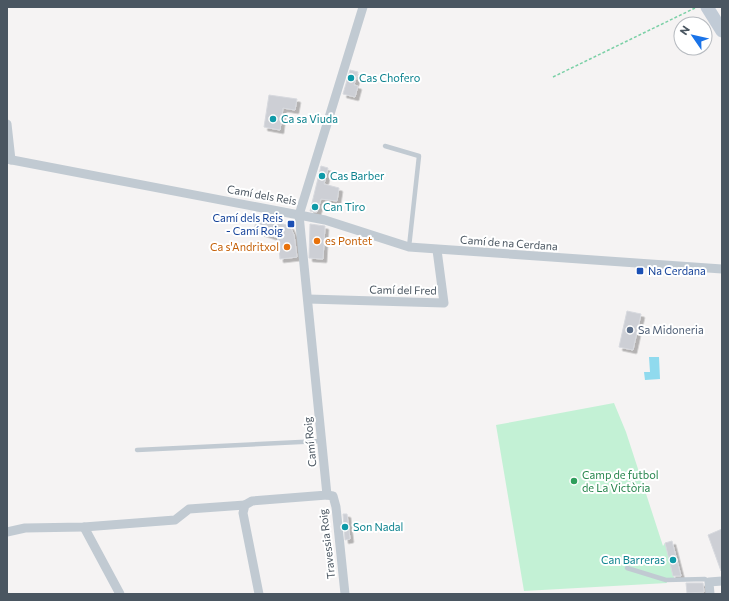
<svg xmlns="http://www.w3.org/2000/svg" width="729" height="601" viewBox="0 0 729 601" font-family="Commissioner,sans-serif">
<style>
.green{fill:#c3f1d5}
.water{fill:#90daee}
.building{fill:#cdcfd5;stroke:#d7d9de;filter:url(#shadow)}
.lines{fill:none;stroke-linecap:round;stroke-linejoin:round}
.path{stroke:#7ad0a6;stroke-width:1.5;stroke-dasharray:3 2;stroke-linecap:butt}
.lane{stroke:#c1cad2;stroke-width:4.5}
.street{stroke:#c1cad2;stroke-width:9}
.secondary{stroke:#c1cbd6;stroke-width:13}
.culture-dot{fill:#0f9aa8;stroke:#fff;stroke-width:1.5}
.transit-dot{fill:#1a4fb4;stroke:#fff;stroke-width:1.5}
.food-dot{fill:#e8710a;stroke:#fff;stroke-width:1.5}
.service-dot{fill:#5c6f8a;stroke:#fff;stroke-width:1.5}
.leisure-dot{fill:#2e9e5b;stroke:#fff;stroke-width:1.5}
.labels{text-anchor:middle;stroke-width:4;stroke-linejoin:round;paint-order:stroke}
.culture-label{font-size:11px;fill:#0d838f;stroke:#fff;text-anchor:start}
.street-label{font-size:11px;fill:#4a5661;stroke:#fff}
.transit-label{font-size:11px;fill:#164399;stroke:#fff;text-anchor:end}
.food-label{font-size:11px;fill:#c56008;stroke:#fff;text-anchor:start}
.service-label{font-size:11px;fill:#4e5e75;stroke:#fff;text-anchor:start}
.leisure-label{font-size:11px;fill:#27864d;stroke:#fff;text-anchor:start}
</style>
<defs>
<filter id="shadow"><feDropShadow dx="3.5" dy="3.5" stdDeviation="0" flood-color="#0004"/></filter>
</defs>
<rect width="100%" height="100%" fill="#f5f3f3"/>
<path class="green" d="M 614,403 L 626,432 L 663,546 L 665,543 L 674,578 L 666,580 L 667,583 L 524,591 L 496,425 Z"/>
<path class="water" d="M 649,357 L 659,357 L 660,379 L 645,380 L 644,372 L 650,372 Z"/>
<g class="building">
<path d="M 350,70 L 358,72 L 354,85 L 358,86 L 355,97 L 343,94 Z"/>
<path d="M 269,95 L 297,99 L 295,110 L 283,108 L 280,130 L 264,127 Z"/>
<path d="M 321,166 L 328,168 L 324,184 L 339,188 L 337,201 L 321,199 L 317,212 L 310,211 Z"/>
<path d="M 257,217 L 290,226 L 294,235 L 297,257 L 280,259 L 278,238 L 254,230 Z"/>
<path d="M 310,224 L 325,226 L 323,259 L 309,258 Z"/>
<path d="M 627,311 L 641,314 L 633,350 L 619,347 Z"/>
<path d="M 343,514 L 347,514 L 350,539 L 345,540 Z"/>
<path d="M 722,529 L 722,570 L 721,571 L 708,535 Z"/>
<path d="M 672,541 L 681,576 L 673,576 L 665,543 Z"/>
<path d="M 686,583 L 703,583 L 704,592 L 687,593 Z"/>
</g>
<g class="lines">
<path class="path" d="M 553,77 L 695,8"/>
<g class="lane">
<path d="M 385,146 L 419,156 L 409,247"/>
<path d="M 137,450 L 321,441"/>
<path d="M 627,568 L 666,580 L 705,579 L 709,582"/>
</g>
<g class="street">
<path d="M 7,124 L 11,160"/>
<path d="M 7,159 L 299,215 L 325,220 L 409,247 L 722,269"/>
<path d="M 308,299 L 444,303 L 437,250"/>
<path d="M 327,495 L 333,496 L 336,507 L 345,594"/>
<path d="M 84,527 L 120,594"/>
<path d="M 7,532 L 25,528 L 84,527 L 175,520 L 189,509 L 245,505"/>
<path d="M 259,594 L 243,513 L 245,505 L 252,501 L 327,495 L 299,215 L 363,7"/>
<path d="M 710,594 L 709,582 L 722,581"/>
</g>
<path class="secondary" d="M 707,7 L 722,31"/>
</g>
<g class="culture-dot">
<circle cx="351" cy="78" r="4"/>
<circle cx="273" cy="119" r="4"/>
<circle cx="322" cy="176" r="4"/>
<circle cx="315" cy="207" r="4"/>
<circle cx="345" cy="527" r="4"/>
<circle cx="673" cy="560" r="4"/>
</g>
<g class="transit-dot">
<rect x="287" y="220" width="8" height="8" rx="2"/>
<rect x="636" y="267" width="8" height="8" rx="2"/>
</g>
<g class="food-dot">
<circle cx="317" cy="241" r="4"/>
<circle cx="287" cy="247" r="4"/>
</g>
<circle class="service-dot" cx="630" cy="330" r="4"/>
<circle class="leisure-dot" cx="574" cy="481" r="4"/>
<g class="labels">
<g class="culture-label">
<text x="359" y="82">Cas Chofero</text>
<text x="281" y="123">Ca sa Viuda</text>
<text x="330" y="180">Cas Barber</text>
<text x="323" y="211">Can Tiro</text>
<text x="353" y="531">Son Nadal</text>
<text x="665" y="564" text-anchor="end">Can Barreras</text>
</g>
<g class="street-label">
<text transform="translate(262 195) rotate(10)" y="4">Camí dels Reis</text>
<text transform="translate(509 243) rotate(4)" y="4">Camí de na Cerdana</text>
<text transform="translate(403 290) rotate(1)" y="4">Camí del Fred</text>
<text transform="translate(310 442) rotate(-96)" y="4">Camí Roig</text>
<text transform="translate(327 544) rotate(-97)" y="4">Travessia Roig</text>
</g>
<g class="transit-label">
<text x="283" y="222">Camí dels Reis<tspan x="283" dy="13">- Camí Roig</tspan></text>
<text x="648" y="275" text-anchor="start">Na Cerdana</text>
</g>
<g class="food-label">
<text x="325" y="245">es Pontet</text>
<text x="279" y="251" text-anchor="end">Ca s'Andritxol</text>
</g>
<g class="service-label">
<text x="638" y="334">Sa Midoneria</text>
</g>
<g class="leisure-label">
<text x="582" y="479">Camp de futbol<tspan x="582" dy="13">de La Victòria</tspan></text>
</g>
</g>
<rect width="729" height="601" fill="none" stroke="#4a5661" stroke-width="16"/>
<g transform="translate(693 36) rotate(304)"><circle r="19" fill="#ffffff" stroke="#b7bbc0"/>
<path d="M0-3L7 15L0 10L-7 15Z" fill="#1a73e8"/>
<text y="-6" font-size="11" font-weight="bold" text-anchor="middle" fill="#4a5661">N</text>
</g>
</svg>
